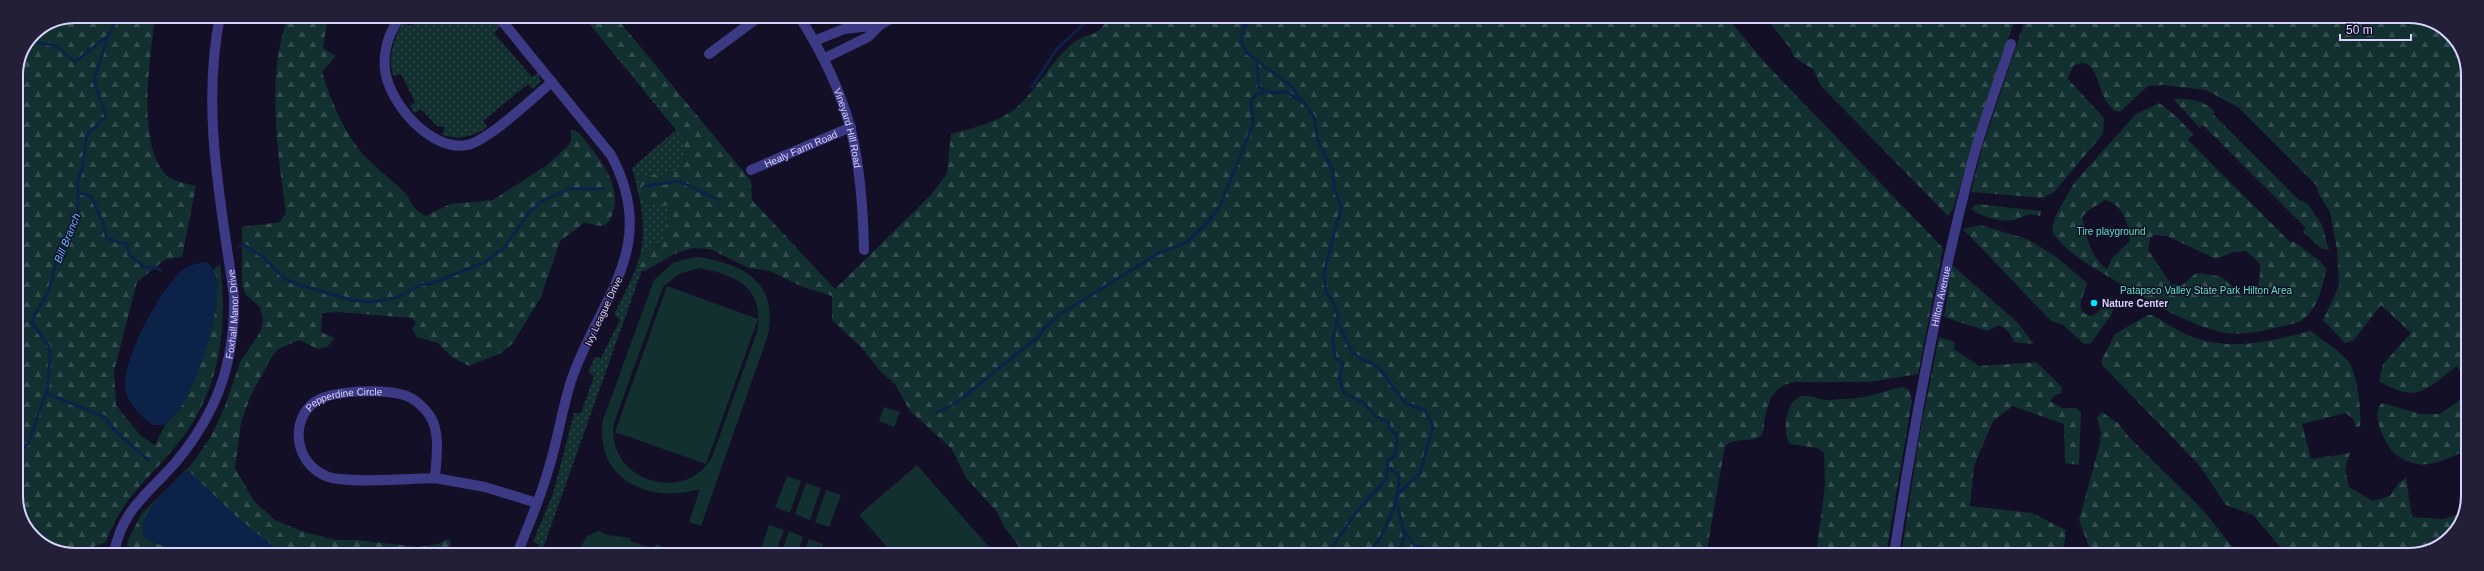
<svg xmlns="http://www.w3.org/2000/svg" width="2484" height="571" viewBox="0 0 2484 571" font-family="Arial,sans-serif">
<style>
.grass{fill:url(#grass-dots)}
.forest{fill:url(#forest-firs);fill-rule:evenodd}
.pitch{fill:#12302f;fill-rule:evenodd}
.water{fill:#0c2248}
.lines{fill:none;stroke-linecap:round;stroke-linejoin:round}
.stream{stroke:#0c2248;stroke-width:3}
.minor{stroke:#3d3a85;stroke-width:10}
.poi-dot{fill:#00e5ff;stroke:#130f26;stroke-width:1.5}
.labels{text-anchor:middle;stroke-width:3;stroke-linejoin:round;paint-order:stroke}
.street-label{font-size:10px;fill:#d9d4ff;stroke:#130f26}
.park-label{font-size:10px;fill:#5fe0c0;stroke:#130f26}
.poi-label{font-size:10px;font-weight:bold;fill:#d9d4ff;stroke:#130f26;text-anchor:start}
.water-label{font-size:11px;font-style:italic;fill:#62b6ff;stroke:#130f26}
.rim{fill:none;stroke:#d9d4ff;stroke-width:2}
</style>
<defs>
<pattern id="grass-dots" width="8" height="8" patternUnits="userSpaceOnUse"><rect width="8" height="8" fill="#12302f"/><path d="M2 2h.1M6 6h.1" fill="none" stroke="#344d4e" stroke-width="1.8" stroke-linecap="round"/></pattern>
<pattern id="forest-firs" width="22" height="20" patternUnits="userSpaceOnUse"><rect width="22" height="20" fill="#12302f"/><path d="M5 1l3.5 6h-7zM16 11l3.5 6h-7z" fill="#344d4e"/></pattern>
</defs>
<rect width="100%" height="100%" fill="#130f26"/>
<g class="grass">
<path d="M 419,16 L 491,16 L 500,27 L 494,33 L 532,77 L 538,73 L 541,81 L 533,89 L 528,84 L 483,121 L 487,127 C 474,137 458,140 442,135 L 445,127 L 437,126 L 421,109 L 415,113 L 410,106 L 415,102 L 401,74 L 394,76 C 386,59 395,37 403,22 L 410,26 Z"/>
<path d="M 583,16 L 611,16 L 750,188 L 647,256 L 541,554 L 536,554 L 539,545 L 533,541 L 553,494 L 574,413 L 581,413 L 594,376 L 588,372 L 595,357 L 601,358 L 620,320 L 614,315 C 622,298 632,280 638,262 C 649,232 640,197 632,168 L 676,130 Z"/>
</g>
<g class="forest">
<path d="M 76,16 L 155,16 C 151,57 135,144 167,176 C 174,181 188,184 196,186 L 182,257 L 166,259 L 137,282 L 114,371 L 116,405 L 140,435 L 155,445 L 165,425 L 179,410 L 217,291 L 216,276 L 213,270 L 220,264 C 229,334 218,401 169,454 C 142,485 121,501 106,542 L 75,554 L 64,554 L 31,535 L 16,503 L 16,75 L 34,33 Z"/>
<path d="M 289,16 L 328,16 L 323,48 L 336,56 L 322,72 C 330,98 341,125 357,147 C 370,164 389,177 404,192 C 413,202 410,208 426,216 L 450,204 L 493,200 L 547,165 L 567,147 L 571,141 L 571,130 L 575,130 L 581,135 C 598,157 624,186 612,215 C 610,219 609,223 605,225 C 597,228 591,222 584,223 L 560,241 L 541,297 L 513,343 L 501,353 L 469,366 L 452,357 L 438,343 L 417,337 L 412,329 L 416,322 L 411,318 L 338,312 L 322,313 L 321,332 L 335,338 L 327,347 L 318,349 L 299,340 L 278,349 L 271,358 L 250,397 L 241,423 L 235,468 L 254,501 L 275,520 L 301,531 L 335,540 L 357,540 L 418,547 L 438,544 L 448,539 L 451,541 L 449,554 L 163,554 L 127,547 L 128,540 L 142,513 L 191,465 L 210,438 L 224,409 L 240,362 L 261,331 L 263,320 L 260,307 L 246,295 L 242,285 L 242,227 L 280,222 L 286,213 C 278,156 265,70 289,16 Z"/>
<path d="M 585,16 L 615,16 L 751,181 L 752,200 L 835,289 L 930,196 L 947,174 L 951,134 C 974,127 1002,122 1020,104 C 1039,86 1051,61 1072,44 C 1089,30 1095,41 1109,17 L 1727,17 L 1766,64 L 1943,248 L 1918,374 L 1870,382 L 1795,382 C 1772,385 1768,402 1764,422 C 1764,426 1764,431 1762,434 C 1756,444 1735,436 1725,446 L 1706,555 L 1030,554 L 1022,550 L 1004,527 L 997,512 L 967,479 L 951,448 L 910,411 L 895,384 L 880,371 L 861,347 L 832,320 L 832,296 L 803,287 L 770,271 L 749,268 L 710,249 L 693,248 L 674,254 L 645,271 L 639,270 C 639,243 656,250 663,237 C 669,227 665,217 668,206 C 655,204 644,206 640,191 C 638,185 639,180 642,175 C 650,174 663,176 670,173 C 689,164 685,146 680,132 Z"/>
<path d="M 1765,17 L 2016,17 L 1983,110 L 1953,209 L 1948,216 L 1820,85 L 1814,70 L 1794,57 L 1790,48 Z"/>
<path d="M 2026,17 L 2420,17 L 2453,36 L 2468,71 L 2467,384 L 2457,366 C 2424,390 2419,404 2379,381 L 2383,364 L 2411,333 L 2381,305 L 2354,340 L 2345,343 L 2323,320 L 2339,286 L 2337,249 L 2330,212 L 2318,193 L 2317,186 L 2238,107 L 2206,90 L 2164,85 L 2148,86 L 2120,112 L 2113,110 C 2110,106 2106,102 2104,97 C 2097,83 2095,54 2073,66 L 2068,79 L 2104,118 L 2103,134 L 2054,192 L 2043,198 L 1971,192 L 1982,148 Z"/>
<path d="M 2173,99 C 2190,99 2203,99 2215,112 L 2213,114 L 2299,200 L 2308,204 L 2322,225 L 2329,250 L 2322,249 L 2303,232 L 2306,228 L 2203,125 L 2200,128 Z"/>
<path d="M 2159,103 L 2176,116 L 2193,134 L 2188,140 L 2291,243 L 2293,241 L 2320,261 L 2326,269 C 2323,287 2316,316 2296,323 C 2290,325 2282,326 2275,328 C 2259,332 2237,336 2221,332 C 2185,323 2150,302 2119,283 C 2095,268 2068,255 2052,232 L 2055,217 L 2074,183 L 2136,114 ZM 2105,200 C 2123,204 2129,225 2130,241 L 2113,257 L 2107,269 C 2090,258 2087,235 2082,217 L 2089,210 ZM 2154,235 L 2167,236 L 2216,259 L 2234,252 L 2246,251 L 2260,264 C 2260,279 2261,302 2238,290 C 2231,287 2227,279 2220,277 C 2213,274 2204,275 2196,273 L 2182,285 L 2171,284 L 2148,250 L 2150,238 Z"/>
<path d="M 1977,204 L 2041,211 L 2040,216 C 2026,211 2025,218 2013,220 C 2000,222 1981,217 1971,209 Z"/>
<path d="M 1980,225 L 2027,239 L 2055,256 L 2087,283 C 2085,295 2071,312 2092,316 L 2098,312 L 2108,297 L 2114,299 L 2112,314 L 2091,343 L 2084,344 L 2063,325 L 2051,321 L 1963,229 Z"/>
<path d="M 1952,265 L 2017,322 L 2034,344 L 2014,342 L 2009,332 L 2000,325 L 1987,331 L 1944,317 Z"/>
<path d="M 2148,315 L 2152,315 C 2164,321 2177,331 2190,336 C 2233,352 2268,341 2311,331 C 2323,341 2339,350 2349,362 C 2357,374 2362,412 2360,426 L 2356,427 L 2353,419 L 2346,413 L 2302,424 L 2311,459 L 2350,453 L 2345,469 L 2349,487 L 2373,501 L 2390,496 L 2399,483 L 2406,478 L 2412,517 L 2443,519 L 2463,513 L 2448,540 L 2409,555 L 2287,555 L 2253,515 L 2226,505 L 2199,465 L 2102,365 L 2101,361 L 2115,334 Z"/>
<path d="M 1939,337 L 1955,342 L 1954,349 L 1979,366 L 2036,362 L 2062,387 L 2061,393 L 2054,396 L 2050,401 L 2062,408 L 2076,408 L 2081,412 L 2079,465 L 2065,463 L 2064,424 L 2013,406 L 1993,421 L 1974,466 L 1970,506 L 2032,513 L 2066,530 L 2063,555 L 1901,555 L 1920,432 Z"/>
<path d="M 1902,387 L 1909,390 L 1912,401 L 1886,555 L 1816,555 L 1825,485 L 1824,453 L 1818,448 L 1790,444 C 1782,433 1785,404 1799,397 C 1809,393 1819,401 1829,400 C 1838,399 1847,399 1857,398 C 1872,397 1886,390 1902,387 Z"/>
<path d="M 2467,395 L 2467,450 C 2452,456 2434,467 2417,464 C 2410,463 2399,458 2393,452 C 2384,442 2370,412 2382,403 L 2421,414 L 2440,414 Z"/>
<path d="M 2102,412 L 2119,424 L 2128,436 L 2203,510 L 2239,555 L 2092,555 L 2079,520 L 2099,447 L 2101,433 L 2097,418 Z"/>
</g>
<g class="pitch">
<path d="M 699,257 C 745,265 778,282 768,335 L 701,526 L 689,522 L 700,489 C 650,504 594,480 603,420 L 654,280 L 673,263 L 685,259 ZM 699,268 C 737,275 765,288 757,332 L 712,457 C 684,506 605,480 614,423 L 663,287 L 679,274 Z"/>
<path d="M 667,286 L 758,319 L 706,464 L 615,432 Z"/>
<path d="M 884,407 L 900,412 L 894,427 L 879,421 Z"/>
<path d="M 917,465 L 995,554 L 893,554 L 859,515 Z"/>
<path d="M 787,476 L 801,481 L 790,513 L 775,507 Z"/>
<path d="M 806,483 L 821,488 L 810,520 L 795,514 Z"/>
<path d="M 826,490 L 841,495 L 829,527 L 815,522 Z"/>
<path d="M 769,525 L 784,530 L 775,554 L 759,554 Z"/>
<path d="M 599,531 L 607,535 L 631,538 L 630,541 L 652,548 L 658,544 L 672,554 L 577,554 L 587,536 Z"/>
<path d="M 789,531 L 803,537 L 797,554 L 781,554 Z"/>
<path d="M 809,539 L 823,544 L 820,554 L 803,554 Z"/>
</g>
<g class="water">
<path d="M 207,262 C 235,282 198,381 183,404 C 178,412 171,418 165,425 L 153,425 C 143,418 129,404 126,392 C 119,364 159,293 179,273 C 186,266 197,263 207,262 Z"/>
<path d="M 188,470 L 237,517 L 283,554 L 196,554 C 180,545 158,549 144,537 C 133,517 173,482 188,470 Z"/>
</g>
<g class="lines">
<g class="stream">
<path d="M 1257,17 L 1243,27 L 1241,41 L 1247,53 L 1292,87 L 1314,117 L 1318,141 L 1333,171 L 1334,188 L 1341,206 L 1340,216 L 1337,221 L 1324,274 L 1326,291 L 1333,302 L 1338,316 L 1333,340 L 1335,358 L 1343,363 L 1339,379 L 1344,393 L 1364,403 L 1374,415 L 1389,423 L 1389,428 L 1397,435 C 1397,445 1398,456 1388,461 L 1386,479 L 1358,510 L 1327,554"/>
<path d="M 30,41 L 57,46 L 75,62 L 108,36"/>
<path d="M 1257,62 L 1259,87 L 1271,93 L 1287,92 L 1301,101"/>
<path d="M 1032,87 L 1056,50 L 1091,17"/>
<path d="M 644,186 L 679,181 L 718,200"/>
<path d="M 79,193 L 91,196 L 103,223 L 107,239 L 127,244 L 129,255 L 146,268 L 153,267 L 161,270"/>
<path d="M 240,246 L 244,245 L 263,257 L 285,279 L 300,285 L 351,300 L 371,302 L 396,298 L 421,285 L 433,283 L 485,262 L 504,248 L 527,215 L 541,202 L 568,189 L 603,189"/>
<path d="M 1338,322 L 1352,353 L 1379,368 L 1405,403 L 1425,410 L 1433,427 L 1420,473 L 1396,496"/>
<path d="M 46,393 L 105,417 L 116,432 L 148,460"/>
<path d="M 936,413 L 956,403 L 1039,336 L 1043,330 L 1059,315 L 1159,253 L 1187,242 L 1208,222 L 1220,206 L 1253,124 L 1251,101 L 1257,94 L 1266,91"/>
<path d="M 16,455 L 28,444 L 48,386 L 50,354 L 49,346 L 31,322 L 49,290 L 56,263 L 66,246 L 78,214 L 78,180 L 82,170 L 87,135 L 106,117 L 94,81 L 108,36 L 119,16"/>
<path d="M 1396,498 L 1404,535 L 1400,554"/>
<path d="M 1403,529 L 1415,546 L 1426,548 L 1430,555"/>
<path d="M 360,554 L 366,552 L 376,554"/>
<path d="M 439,554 L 443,552"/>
<path d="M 1369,554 C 1385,533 1400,503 1399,475 L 1389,468"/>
</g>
<g class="minor">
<path d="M 401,16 C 389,32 383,50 385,70 C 389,103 431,152 467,145 C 488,141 534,97 552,82"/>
<path d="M 498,16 L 611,155 C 661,248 599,298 571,381 C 563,406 559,432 552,457 C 543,491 530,522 517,554"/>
<path id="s1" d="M 799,16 C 851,98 862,154 864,250"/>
<path d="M 814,41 L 844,29 L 880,25"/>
<path d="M 709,54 L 760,16"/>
<path d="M 825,58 L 868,37 L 880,25 L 896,16"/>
<path id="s2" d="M 751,170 L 851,127"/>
<path id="s3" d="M 435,478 C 407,479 358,483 332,478 C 299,470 287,427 312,404 C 329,389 384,389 404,395 C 414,398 424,407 430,416 C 441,433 436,459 435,478 L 485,487 L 537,503"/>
<path id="s4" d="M 114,554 C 121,510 149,493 176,462 C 218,411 235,362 234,296 C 221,203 201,110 220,16"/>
<path id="s5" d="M 1894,555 C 1914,423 1938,292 1972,162 C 1983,122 1998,83 2011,44"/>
</g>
</g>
<circle class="poi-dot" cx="2094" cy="303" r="4"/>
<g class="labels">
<g class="street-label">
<text dy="4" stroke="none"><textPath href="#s1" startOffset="123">Vineyard Hill Road</textPath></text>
<text dy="4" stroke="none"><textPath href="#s2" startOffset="54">Healy Farm Road</textPath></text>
<text dy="4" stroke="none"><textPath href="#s5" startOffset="263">Hilton Avenue</textPath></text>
<text transform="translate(603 311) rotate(-65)" y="4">Ivy League Drive</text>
<text dy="4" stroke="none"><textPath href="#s4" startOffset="275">Foxhall Manor Drive</textPath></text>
<text dy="4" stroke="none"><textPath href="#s3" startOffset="229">Pepperdine Circle</textPath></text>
</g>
<g class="park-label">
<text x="2111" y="235">Tire playground</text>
<text x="2206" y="294">Patapsco Valley State Park Hilton Area</text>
</g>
<g class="poi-label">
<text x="2102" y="307">Nature Center</text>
</g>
<g class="water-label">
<text transform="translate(67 238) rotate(-68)" y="4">Bill Branch</text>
</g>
</g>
<path d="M0 0H2484V571H0ZM75 23H2409A52 52 0 0 1 2461 75V496A52 52 0 0 1 2409 548H75A52 52 0 0 1 23 496V75A52 52 0 0 1 75 23Z" fill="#231f37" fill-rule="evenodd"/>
<path class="rim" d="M75 23H2409A52 52 0 0 1 2461 75V496A52 52 0 0 1 2409 548H75A52 52 0 0 1 23 496V75A52 52 0 0 1 75 23Z"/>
<path d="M2340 34v6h71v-6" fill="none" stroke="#d9d4ff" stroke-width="2"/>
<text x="2346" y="34" font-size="12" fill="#d9d4ff" stroke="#130f26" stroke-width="3" paint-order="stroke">50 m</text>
</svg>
